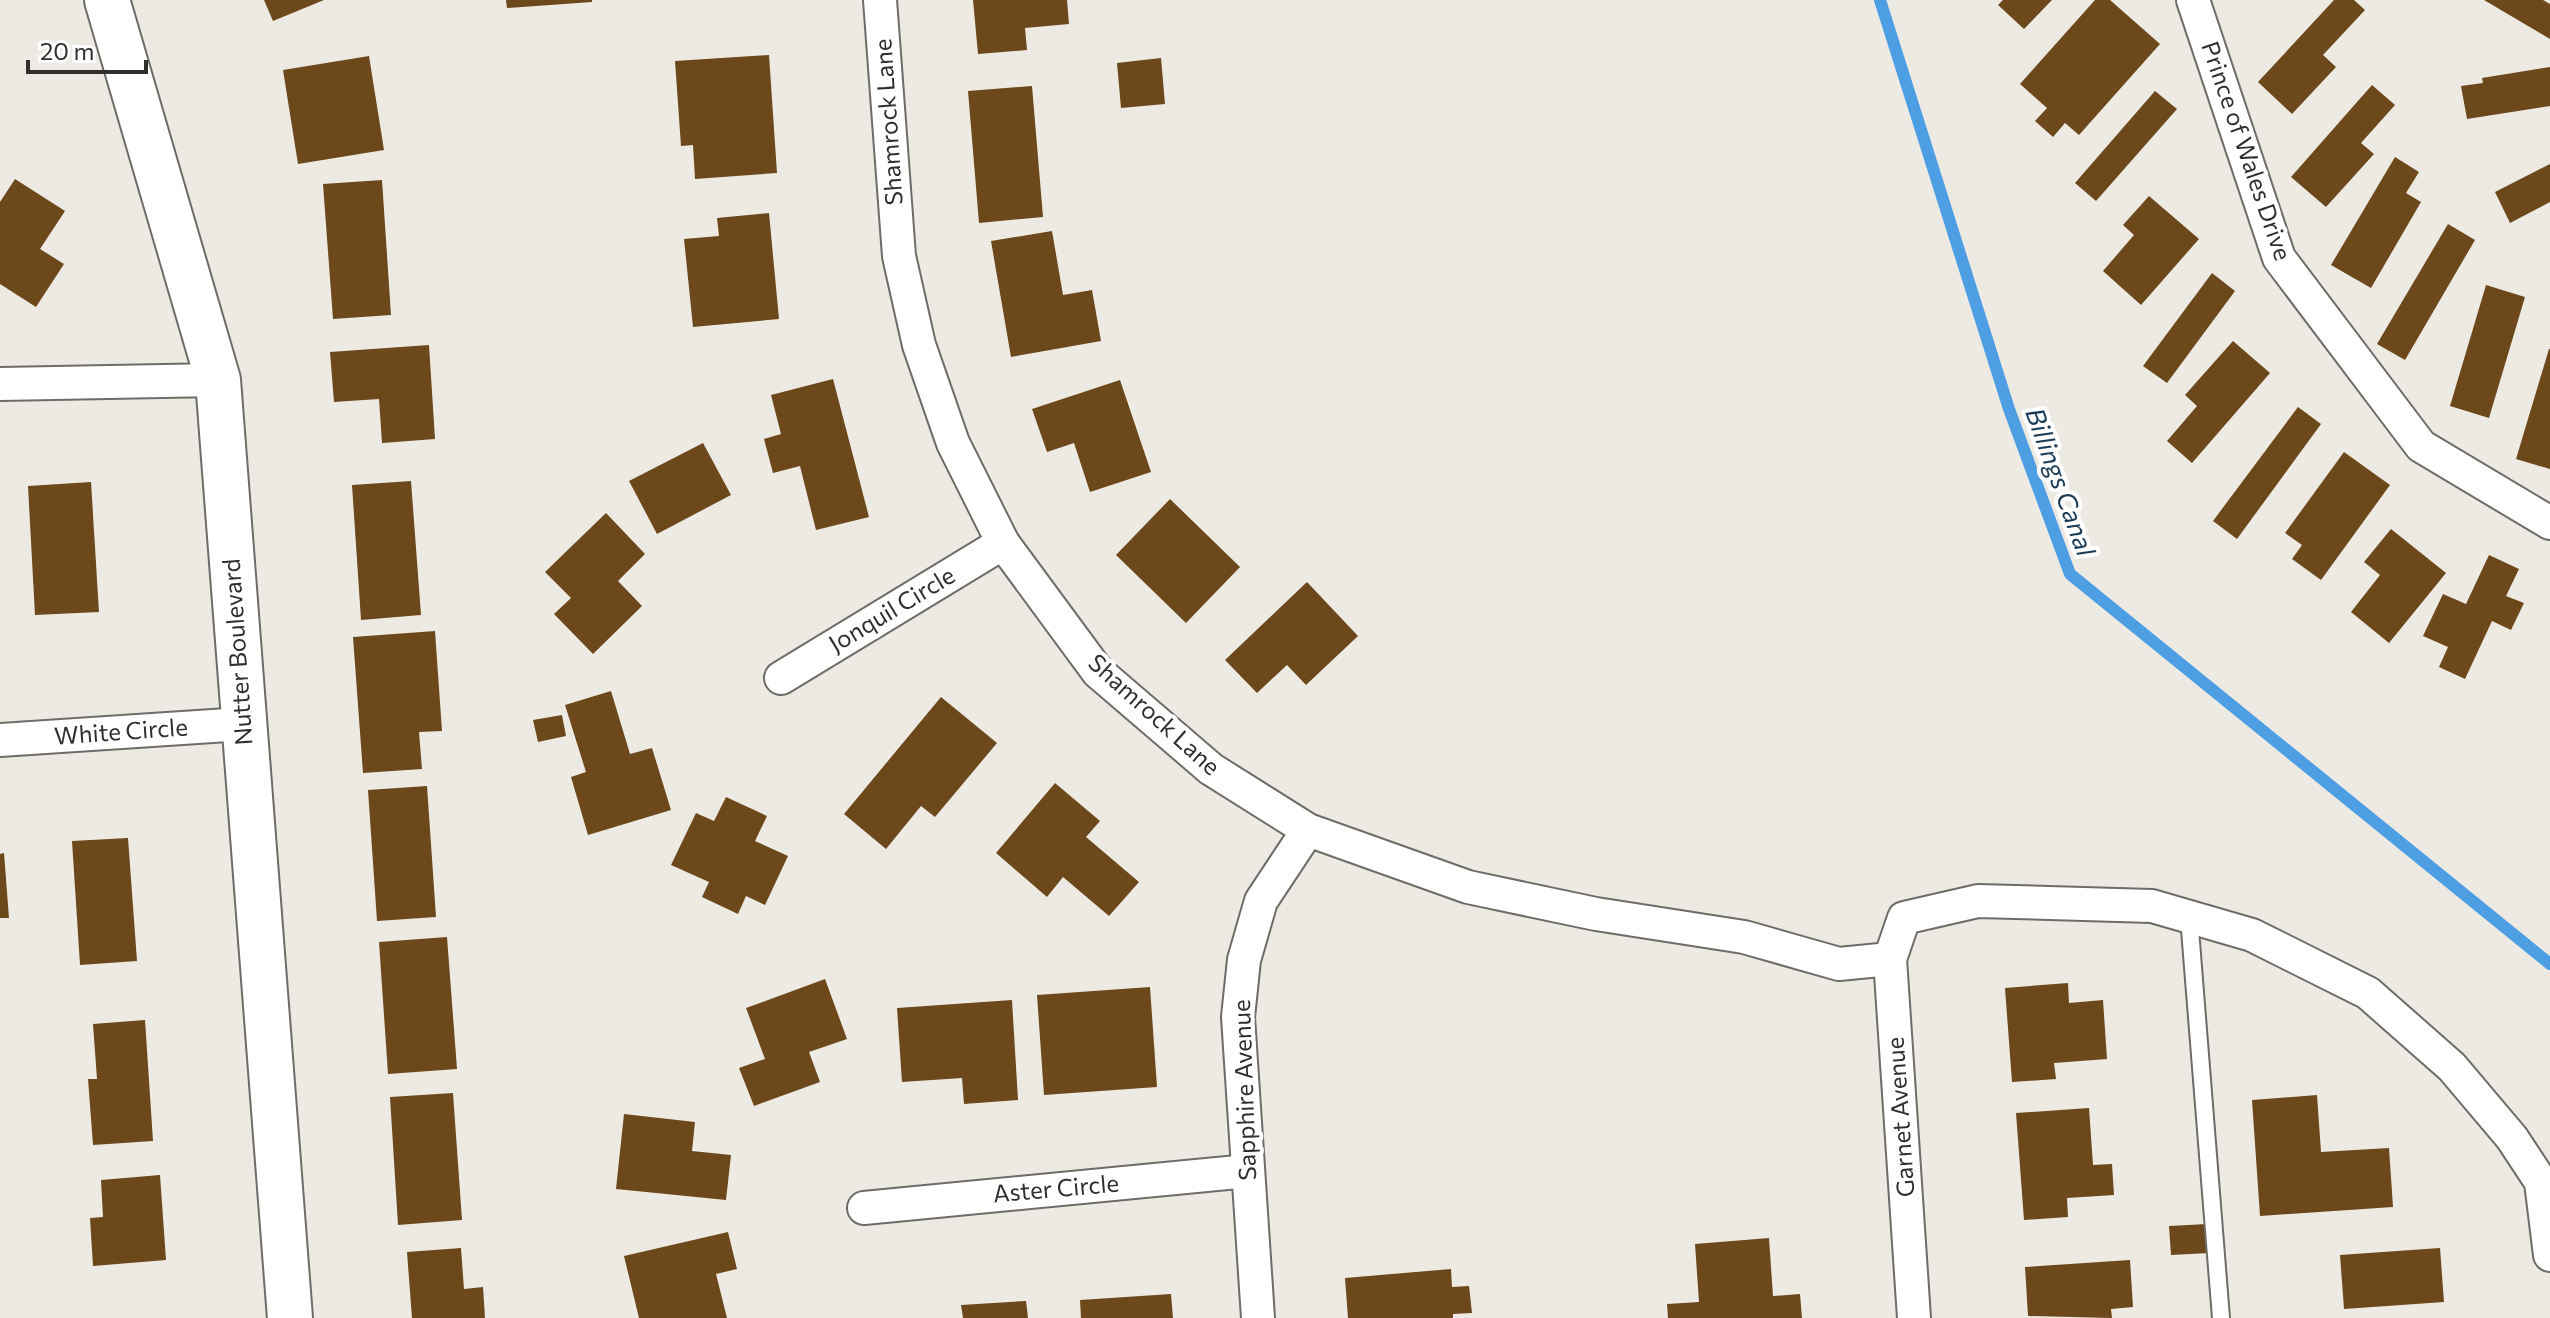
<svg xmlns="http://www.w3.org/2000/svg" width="2550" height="1318" viewBox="0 0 2550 1318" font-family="Commissioner,sans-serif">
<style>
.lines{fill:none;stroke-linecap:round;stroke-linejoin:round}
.stream{stroke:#4e9ee3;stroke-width:12}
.building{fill:#6c481b}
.lane-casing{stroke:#6e6c66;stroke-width:20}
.street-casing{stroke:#6e6c66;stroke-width:36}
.secondary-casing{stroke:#6e6c66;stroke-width:48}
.lane{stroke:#fff;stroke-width:16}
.street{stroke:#fff;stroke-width:32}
.secondary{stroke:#fff;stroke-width:44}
.labels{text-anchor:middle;stroke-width:8;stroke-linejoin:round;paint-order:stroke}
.street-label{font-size:24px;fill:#302f2d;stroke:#fff}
.water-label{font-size:26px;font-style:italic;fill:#1b3c59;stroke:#fff}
</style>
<rect width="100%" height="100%" fill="#edeae4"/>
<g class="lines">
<path class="stream" d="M 1880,0 L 2009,409 L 2070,574 L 2550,964"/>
</g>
<g class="building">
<path d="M 264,0 L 324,0 L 273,21 Z"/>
<path d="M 506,0 L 592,0 L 592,2 L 507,8 Z"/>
<path d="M 973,0 L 1067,0 L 1069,24 L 1025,28 L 1027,50 L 978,54 Z"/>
<path d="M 2003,0 L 2052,0 L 2024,29 L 1998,5 Z"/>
<path d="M 2095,0 L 2110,0 L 2160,44 L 2079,135 L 2065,123 L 2053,137 L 2035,121 L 2047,108 L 2020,84 Z"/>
<path d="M 2334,0 L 2354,0 L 2365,10 L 2323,55 L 2336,67 L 2292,114 L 2258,82 Z"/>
<path d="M 2484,0 L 2543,0 L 2550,4 L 2550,39 Z"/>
<path d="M 769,55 L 777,173 L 695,179 L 693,145 L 681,146 L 675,61 Z"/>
<path d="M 369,56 L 384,150 L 298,164 L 283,70 Z"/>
<path d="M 1161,58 L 1165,104 L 1121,108 L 1117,63 Z"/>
<path d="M 2550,67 L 2550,106 L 2467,119 L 2461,86 L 2483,83 L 2482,78 Z"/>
<path d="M 2372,85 L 2395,105 L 2361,143 L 2374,154 L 2326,207 L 2291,177 Z"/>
<path d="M 1032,86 L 1043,217 L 979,223 L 968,91 Z"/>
<path d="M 2155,91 L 2177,109 L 2096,201 L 2075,183 Z"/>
<path d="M 2395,157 L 2419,172 L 2406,193 L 2421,202 L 2371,288 L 2331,265 Z"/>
<path d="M 2550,164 L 2550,202 L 2510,223 L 2495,192 Z"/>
<path d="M 15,179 L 65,211 L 40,249 L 64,264 L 36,307 L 0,284 L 0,202 Z"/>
<path d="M 382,180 L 391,315 L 333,319 L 323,184 Z"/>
<path d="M 2149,196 L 2199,239 L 2141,305 L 2103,271 L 2134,235 L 2123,225 Z"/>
<path d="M 769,213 L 779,319 L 693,327 L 684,239 L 719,236 L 717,218 Z"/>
<path d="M 2448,224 L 2475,240 L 2405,360 L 2377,344 Z"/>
<path d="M 1052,231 L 1063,295 L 1092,290 L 1101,341 L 1011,357 L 991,241 Z"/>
<path d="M 2212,273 L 2235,291 L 2167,383 L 2143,366 Z"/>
<path d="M 2486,285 L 2525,297 L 2489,418 L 2450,406 Z"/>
<path d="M 2233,341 L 2270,373 L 2192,463 L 2167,441 L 2197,406 L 2185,395 Z"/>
<path d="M 429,345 L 435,439 L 382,443 L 379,399 L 334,402 L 330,352 Z"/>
<path d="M 2549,349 L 2550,349 L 2550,469 L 2516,459 Z"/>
<path d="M 833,379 L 869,517 L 816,530 L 800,466 L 773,473 L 764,439 L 781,434 L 771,395 Z"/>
<path d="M 1120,380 L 1151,472 L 1090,492 L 1074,443 L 1047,452 L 1032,409 Z"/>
<path d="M 2298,407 L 2321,424 L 2237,539 L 2213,521 Z"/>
<path d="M 703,443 L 731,495 L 657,534 L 629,481 Z"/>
<path d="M 2344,452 L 2390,485 L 2321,580 L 2292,559 L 2302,545 L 2285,533 Z"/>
<path d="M 411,481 L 421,615 L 361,620 L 352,485 Z"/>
<path d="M 91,482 L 99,612 L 35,615 L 28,486 Z"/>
<path d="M 1170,499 L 1240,567 L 1186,623 L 1116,555 Z"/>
<path d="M 606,513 L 645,554 L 618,581 L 642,606 L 593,654 L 554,614 L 571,598 L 545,572 Z"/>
<path d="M 2391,529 L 2446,573 L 2389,643 L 2351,612 L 2380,575 L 2364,562 Z"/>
<path d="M 2489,555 L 2519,569 L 2506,596 L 2524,603 L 2511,630 L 2492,621 L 2465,679 L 2439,667 L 2448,647 L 2423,636 L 2443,594 L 2466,604 Z"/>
<path d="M 1307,582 L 1358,636 L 1306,685 L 1287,665 L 1257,693 L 1225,660 Z"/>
<path d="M 435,631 L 442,731 L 419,732 L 422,769 L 363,773 L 353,637 Z"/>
<path d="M 611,691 L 630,754 L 652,748 L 671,810 L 588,835 L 571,777 L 586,772 L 565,705 Z"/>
<path d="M 941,697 L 997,743 L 935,817 L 921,806 L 886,849 L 844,814 Z"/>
<path d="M 562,715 L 566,736 L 538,742 L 533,720 Z"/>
<path d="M 1055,783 L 1100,821 L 1086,837 L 1139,882 L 1109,916 L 1063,877 L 1047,897 L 996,853 Z"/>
<path d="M 427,786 L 436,917 L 377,921 L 368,790 Z"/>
<path d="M 726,797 L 767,816 L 755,841 L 788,856 L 765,905 L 746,896 L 738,914 L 702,897 L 709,882 L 671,865 L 696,813 L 714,821 Z"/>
<path d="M 128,838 L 137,961 L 80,965 L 72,841 Z"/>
<path d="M 4,853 L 9,918 L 0,918 L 0,854 Z"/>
<path d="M 447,937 L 457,1069 L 388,1074 L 379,942 Z"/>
<path d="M 825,979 L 847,1039 L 809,1052 L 820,1082 L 754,1106 L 739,1068 L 765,1059 L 746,1008 Z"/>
<path d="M 2068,983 L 2069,1003 L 2103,1000 L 2107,1059 L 2054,1063 L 2056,1079 L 2012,1082 L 2005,988 Z"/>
<path d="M 1150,987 L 1157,1087 L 1044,1095 L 1037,995 Z"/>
<path d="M 1012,1000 L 1018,1100 L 964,1104 L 962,1078 L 902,1082 L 897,1008 Z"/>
<path d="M 145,1020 L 153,1141 L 93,1145 L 88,1079 L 97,1079 L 93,1024 Z"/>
<path d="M 453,1093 L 462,1220 L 398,1225 L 390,1097 Z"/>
<path d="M 2317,1095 L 2321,1152 L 2389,1148 L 2393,1207 L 2260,1216 L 2252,1100 Z"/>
<path d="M 2089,1108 L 2093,1165 L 2112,1164 L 2114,1195 L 2067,1198 L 2068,1217 L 2024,1220 L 2016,1113 Z"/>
<path d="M 624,1114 L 695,1122 L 692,1151 L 731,1155 L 726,1200 L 616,1189 Z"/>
<path d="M 160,1175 L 166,1260 L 93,1266 L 90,1218 L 103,1217 L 101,1180 Z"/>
<path d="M 2207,1224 L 2209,1253 L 2171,1255 L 2169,1226 Z"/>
<path d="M 728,1232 L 737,1269 L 716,1274 L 727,1318 L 639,1318 L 624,1256 Z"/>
<path d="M 1769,1238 L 1773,1296 L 1800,1294 L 1802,1318 L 1668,1318 L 1667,1304 L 1699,1302 L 1695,1244 Z"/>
<path d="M 461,1248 L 464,1289 L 483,1287 L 485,1318 L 412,1318 L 407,1252 Z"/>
<path d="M 2440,1248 L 2444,1302 L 2344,1309 L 2340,1255 Z"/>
<path d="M 2130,1260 L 2133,1307 L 2111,1309 L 2112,1318 L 2028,1316 L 2025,1267 Z"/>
<path d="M 1451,1269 L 1452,1287 L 1469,1286 L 1472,1313 L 1453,1314 L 1453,1318 L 1348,1318 L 1345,1278 Z"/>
<path d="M 1171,1294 L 1173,1318 L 1081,1318 L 1080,1300 Z"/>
<path d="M 1026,1301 L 1028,1318 L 963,1318 L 961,1305 Z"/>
</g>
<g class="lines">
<defs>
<path id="lane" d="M 2189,917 L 2221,1318"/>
<g id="street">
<path d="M 880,0 L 899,256 L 919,345 L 953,443 L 1003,543 L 1098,672 L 1211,769 L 1308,830 L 1468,887 L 1596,914 L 1744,937 L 1839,964 L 1890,959"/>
<path d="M 2193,0 L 2279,258 L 2421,446 L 2550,523"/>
<path d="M 0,384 L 218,380"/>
<path d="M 781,678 L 1003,543"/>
<path d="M 0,740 L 243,724"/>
<path d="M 864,1208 L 1248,1171"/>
<path d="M 1258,1318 L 1238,1017 L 1244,960 L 1261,901 L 1308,830"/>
<path d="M 1914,1318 L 1890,959 L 1904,918 L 1978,901 L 2152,906 L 2252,935 L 2368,993 L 2452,1067 L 2512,1138 L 2541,1182 L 2550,1255"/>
</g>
<path id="secondary" d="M 107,0 L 218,380 L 290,1318"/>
</defs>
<use href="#lane" class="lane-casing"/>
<use href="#street" class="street-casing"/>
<use href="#secondary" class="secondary-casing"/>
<use href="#lane" class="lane"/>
<use href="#street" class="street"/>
<use href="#secondary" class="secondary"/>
</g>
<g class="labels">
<g class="street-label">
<text transform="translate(889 122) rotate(-94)" y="8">Shamrock Lane</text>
<text transform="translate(2246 151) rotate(71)" y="8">Prince of Wales Drive</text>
<text transform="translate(892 610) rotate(-31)" y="8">Jonquil Circle</text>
<text transform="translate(238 652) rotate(-94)" y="8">Nutter Boulevard</text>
<text transform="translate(1154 715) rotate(42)" y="8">Shamrock Lane</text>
<text transform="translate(121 732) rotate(-4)" y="8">White Circle</text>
<text transform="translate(1245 1090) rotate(-92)" y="8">Sapphire Avenue</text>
<text transform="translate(1901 1117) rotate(-94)" y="8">Garnet Avenue</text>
<text transform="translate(1056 1189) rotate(-5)" y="8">Aster Circle</text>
</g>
<g class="water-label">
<text transform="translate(2060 482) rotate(70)" y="9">Billings Canal</text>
</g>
</g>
<path d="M28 60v12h118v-12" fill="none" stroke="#302f2d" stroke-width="4"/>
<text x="40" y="60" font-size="24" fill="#302f2d" stroke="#ffffff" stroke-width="6" paint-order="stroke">20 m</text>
</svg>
